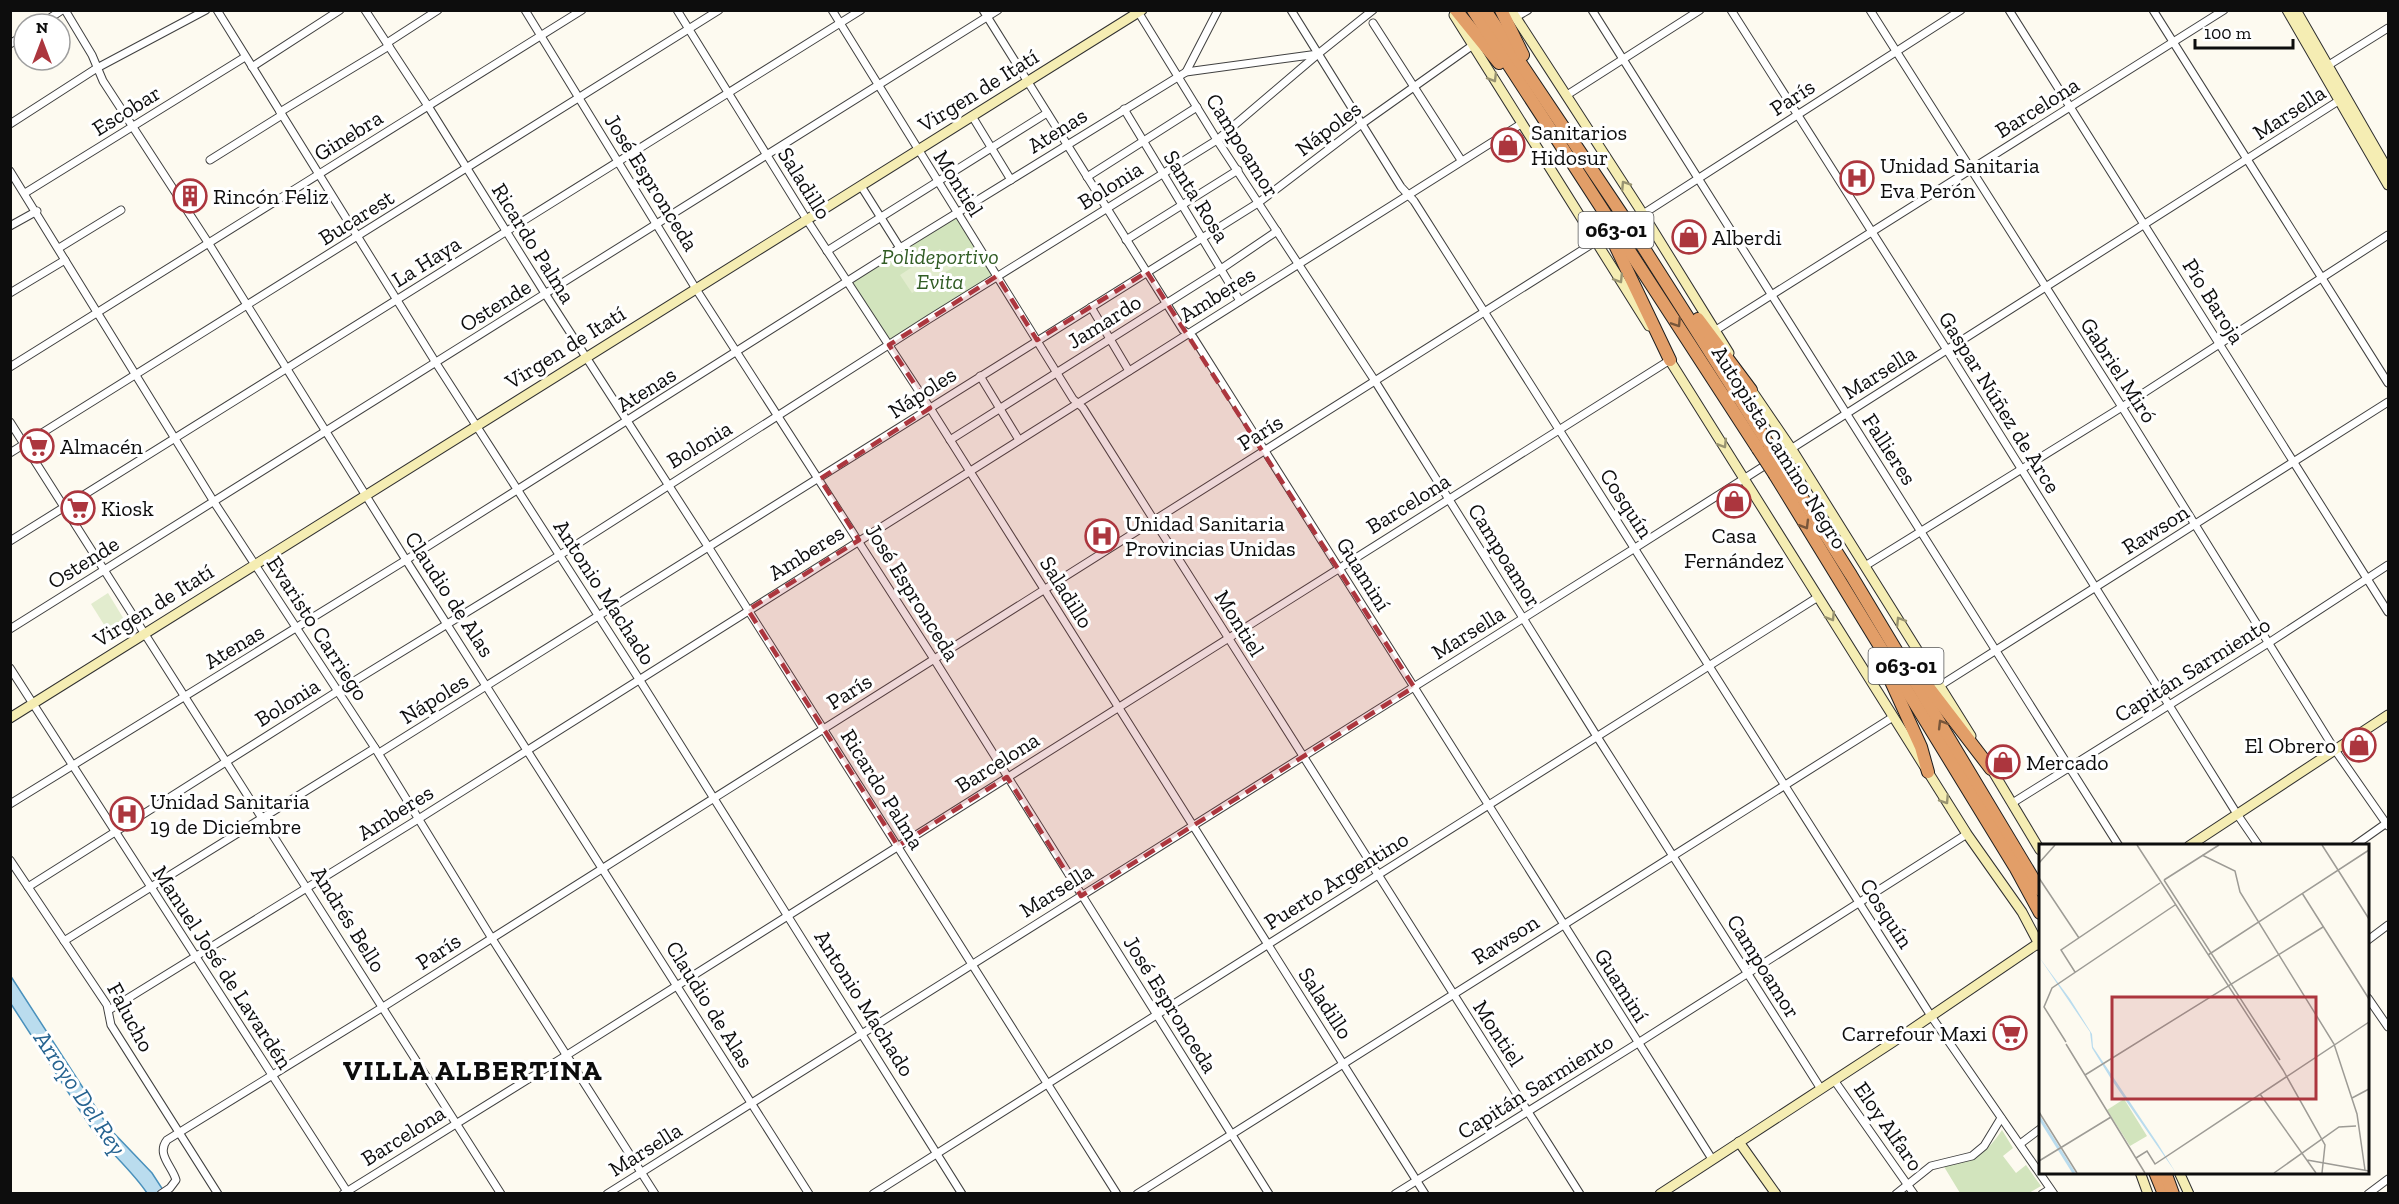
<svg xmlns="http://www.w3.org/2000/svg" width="2399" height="1204" viewBox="0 0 2399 1204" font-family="'Zilla Slab',serif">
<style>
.green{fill:#d2e4bd}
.pitch{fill:#e2ecce}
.water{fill:#badcee;stroke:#4a91bc;stroke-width:1.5}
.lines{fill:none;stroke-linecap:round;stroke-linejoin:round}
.street-casing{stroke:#404040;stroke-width:9}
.secondary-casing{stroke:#2f2f2f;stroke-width:11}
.highway-casing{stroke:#1e1e1e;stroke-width:14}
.street{stroke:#fff;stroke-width:7}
.secondary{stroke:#f5edb3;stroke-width:9}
.highway{stroke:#e29e68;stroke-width:12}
.highway-bridge-casing{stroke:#1e1e1e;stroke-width:14;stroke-linecap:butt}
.highway-bridge{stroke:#e29e68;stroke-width:12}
.oneway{stroke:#989371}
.oneway2{stroke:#78563a}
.marked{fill:#ac363e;fill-opacity:0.2;stroke:#ac363e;stroke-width:4.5;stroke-dasharray:12 8;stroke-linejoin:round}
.labels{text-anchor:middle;stroke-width:6;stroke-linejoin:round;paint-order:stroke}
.shield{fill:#fff;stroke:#565656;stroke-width:1.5}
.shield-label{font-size:21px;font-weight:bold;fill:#0d0d0d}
.street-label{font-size:22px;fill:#0d0d0d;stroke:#fff}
.poi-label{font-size:22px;fill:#0d0d0d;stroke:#fff;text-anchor:start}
.park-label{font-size:22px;font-style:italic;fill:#325d26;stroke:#fff}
.water-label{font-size:24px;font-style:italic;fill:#266390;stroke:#fff}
.district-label{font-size:28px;font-weight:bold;letter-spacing:1.5px;fill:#0d0d0d;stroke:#fff}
.inset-river{fill:none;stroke:#badcee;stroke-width:3}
.inset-road{fill:none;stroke:#9d9b95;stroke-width:1.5}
.view{fill:#ac363e;fill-opacity:0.15;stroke:#ac363e;stroke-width:3}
.inset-edge{fill:none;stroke:#0d0d0d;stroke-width:3}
</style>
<rect width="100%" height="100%" fill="#fdfaf0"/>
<g class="green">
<path d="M 957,214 L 997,276 L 889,345 L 847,282 Z"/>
<path d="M 2002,1130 L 2013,1148 L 2003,1156 L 2016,1173 L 2026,1165 L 2041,1186 L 2029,1193 L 1960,1193 L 1943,1165 C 1972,1161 1985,1156 2002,1130 Z"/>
</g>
<g class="pitch">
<path d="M 940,249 L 952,268 L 912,293 L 900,275 Z"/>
<path d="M 108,593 L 125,621 L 108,631 L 91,604 Z"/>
</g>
<path class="water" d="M 10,975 L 109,1128 L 152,1173 L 165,1193 L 147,1193 C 131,1169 107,1150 90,1126 L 11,1004 Z"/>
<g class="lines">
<defs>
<g id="street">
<path d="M 65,10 L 92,55 L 103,81 L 209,244 L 406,560 L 809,1194"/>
<path d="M 217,10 L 436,363 L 639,679 L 962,1194"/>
<path d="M 365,10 L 428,106 L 546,295 L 709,548 L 1117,1194"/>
<path d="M 525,10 L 696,289 L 934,659 L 1269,1194"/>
<path d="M 677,10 L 807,220 L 930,408 L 1425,1194"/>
<path d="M 832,10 L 1073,399 L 1083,408 L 1580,1194"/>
<path d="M 983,10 L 1183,330 L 1193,337 L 1712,1159"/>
<path d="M 1137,10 L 1217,140 L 1375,381 L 1596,735 L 1821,1089"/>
<path d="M 1291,10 L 1401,187 L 1414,201 L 1931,1016 L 2054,1194"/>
<path d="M 1592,10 L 2119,846"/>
<path d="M 1731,10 L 1947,350 L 2237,814 L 2259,846"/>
<path d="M 1870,10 L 2122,407 L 2335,750 L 2388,826"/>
<path d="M 2009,10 L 2388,612"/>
<path d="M 2153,10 L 2388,383"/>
<path d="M 1516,17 L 1528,10"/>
<path d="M 1373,23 L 1461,160"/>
<path d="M 41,24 L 62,10"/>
<path d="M 387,43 L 438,10"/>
<path d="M 10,44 L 24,35"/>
<path d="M 252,67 L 340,10"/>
<path d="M 2324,68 L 2388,28"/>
<path d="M 1186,72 L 1218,10"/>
<path d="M 1567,95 L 1700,10"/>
<path d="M 1124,109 L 1240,301"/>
<path d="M 280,112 L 389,46"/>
<path d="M 972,116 L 1011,180"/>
<path d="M 10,124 L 97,68 L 206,10"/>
<path d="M 210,160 L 282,115"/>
<path d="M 10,171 L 214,502 L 375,748 L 491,937 L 655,1194"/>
<path d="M 1087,177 L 1197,107"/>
<path d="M 861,186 L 900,248"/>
<path d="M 25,193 L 245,57"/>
<path d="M 1643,214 L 1961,10"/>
<path d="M 10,226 L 37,211"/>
<path d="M 1126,240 L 1238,170"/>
<path d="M 59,248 L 121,210"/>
<path d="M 827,251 L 1047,113"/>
<path d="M 10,293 L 65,260"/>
<path d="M 1091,307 L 1129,371"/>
<path d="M 1716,330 L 2224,10"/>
<path d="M 10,367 L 582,10"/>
<path d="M 980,376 L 1019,440"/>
<path d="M 10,422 L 501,1194"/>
<path d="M 950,440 L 1221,269 L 1277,231"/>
<path d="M 10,453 L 719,10"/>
<path d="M 10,541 L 861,10"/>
<path d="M 1865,566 L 2122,407 L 2388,235"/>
<path d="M 10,629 L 998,10"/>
<path d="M 10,668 L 348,1193"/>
<path d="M 1941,685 L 2388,402"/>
<path d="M 379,753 L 1258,203 L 1363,123 L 1473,45"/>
<path d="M 2014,802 L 2270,642 L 2388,565"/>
<path d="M 10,804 L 406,560 L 900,248 L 1186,72 L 1318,54"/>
<path d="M 2354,846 L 2388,822"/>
<path d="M 10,860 L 107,1005 L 111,1025 L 218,1194"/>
<path d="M 28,887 L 338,691 L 560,555 L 929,319 L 1217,140 L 1318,54 L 1373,10"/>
<path d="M 2368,940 L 2388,925"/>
<path d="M 64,941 L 375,748"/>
<path d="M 2368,998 L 2388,1027"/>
<path d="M 109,1010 L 420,818 L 1521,124"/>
<path d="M 1834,1080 L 1914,1194"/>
<path d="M 2020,1144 L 2040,1129"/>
<path d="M 161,1194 L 170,1188 L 176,1180 C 172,1166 156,1154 167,1140 L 383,1007 L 1595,242"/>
<path d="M 343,1194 L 567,1055 L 1670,360"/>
<path d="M 607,1194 L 1635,548 L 2343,98"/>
<path d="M 873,1194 L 1818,597"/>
<path d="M 1137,1194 L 1893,717"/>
<path d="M 1395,1194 L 1638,1043 L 1967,834"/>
<path d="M 1896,1194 L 1931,1166 L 1972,1156 L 1984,1146 L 2001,1118"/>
<path d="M 2042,1194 L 2050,1189"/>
<path d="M 2368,1194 L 2388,1179"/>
</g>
<g id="secondary">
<path d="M 1511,10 L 1643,214 L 1729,353"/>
<path d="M 2287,10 L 2388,185"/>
<path d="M 2296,10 L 2388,170"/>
<path d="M 1454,15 L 1649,326"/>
<path d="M 1667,356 L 1928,772 L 1967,834 L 2022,912 L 2040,946"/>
<path d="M 1748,385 L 1791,448 L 1971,736"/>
<path d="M 10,718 L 1142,10"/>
<path d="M 1989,765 L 2040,850"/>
<path d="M 2189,846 L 2388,715"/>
<path d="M 1739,1142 L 1776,1194"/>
<path d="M 2140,1172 L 2148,1194"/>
<path d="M 2179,1172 L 2189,1194"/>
<path d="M 1660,1194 L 1893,1042 L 2040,942"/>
</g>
<g id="highway">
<path d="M 1456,10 L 1499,63"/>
<path d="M 1473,10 L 1758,449"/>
<path d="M 1485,10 L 1631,228 L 1769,445"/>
<path d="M 1501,10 L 1523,55"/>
<path d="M 1604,222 L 1670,360"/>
<path d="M 1698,319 L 1751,390"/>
<path d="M 1784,469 L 1851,575 L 2040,890"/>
<path d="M 1775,475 L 2015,867 L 2040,913"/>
<path d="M 1884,666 L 1921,747 L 1928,772"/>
<path d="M 1922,679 L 1991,769"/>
<path d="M 2155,1172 L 2164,1194"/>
<path d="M 2165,1172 L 2173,1194"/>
</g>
</defs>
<use href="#street" class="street-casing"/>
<use href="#secondary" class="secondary-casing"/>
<use href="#highway" class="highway-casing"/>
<use href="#street" class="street"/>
<use href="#secondary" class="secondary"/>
<use href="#highway" class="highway"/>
<defs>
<g id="highway-bridge">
<path d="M 1769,445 L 1784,469"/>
<path d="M 1758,449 L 1775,475"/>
</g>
</defs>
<use href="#highway-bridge" class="highway-bridge-casing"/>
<use href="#highway-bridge" class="highway-bridge"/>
</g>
<defs><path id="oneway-chevron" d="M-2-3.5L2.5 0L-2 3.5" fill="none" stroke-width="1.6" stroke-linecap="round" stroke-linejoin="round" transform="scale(1.5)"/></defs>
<g class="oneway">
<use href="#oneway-chevron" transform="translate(1493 78) rotate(59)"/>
<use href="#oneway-chevron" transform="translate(1625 185) rotate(-123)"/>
<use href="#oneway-chevron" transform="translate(1619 279) rotate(58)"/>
<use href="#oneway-chevron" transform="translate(1723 444) rotate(58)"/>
<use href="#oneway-chevron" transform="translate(1831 617) rotate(58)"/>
<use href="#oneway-chevron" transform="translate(1900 621) rotate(-122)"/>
<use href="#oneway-chevron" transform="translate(1945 800) rotate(57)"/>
</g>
<g class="oneway2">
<use href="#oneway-chevron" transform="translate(1677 323) rotate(57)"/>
<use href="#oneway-chevron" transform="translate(1805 525) rotate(59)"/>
<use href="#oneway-chevron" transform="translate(1942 724) rotate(-121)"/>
</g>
<path class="marked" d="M 1147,272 L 1414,687 L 1081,896 L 1007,777 L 898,846 L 748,610 L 859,540 L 820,479 L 930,408 L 889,345 L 997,276 L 1037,340 Z"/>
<defs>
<symbol id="shop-ring" viewBox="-11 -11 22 22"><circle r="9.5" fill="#fff" stroke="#ac363e" stroke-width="1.5"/><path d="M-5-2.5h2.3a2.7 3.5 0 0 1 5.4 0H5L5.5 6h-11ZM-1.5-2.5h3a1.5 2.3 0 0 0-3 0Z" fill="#ac363e"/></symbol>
<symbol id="hospital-ring" viewBox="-11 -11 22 22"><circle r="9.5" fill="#fff" stroke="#ac363e" stroke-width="1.5"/><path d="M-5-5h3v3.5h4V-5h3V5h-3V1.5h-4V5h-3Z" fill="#ac363e"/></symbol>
<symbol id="building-ring" viewBox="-11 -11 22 22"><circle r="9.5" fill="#fff" stroke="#ac363e" stroke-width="1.5"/><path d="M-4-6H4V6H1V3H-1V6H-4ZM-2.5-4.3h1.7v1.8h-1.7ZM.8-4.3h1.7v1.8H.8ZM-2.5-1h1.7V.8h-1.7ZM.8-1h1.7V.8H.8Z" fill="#ac363e"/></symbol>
<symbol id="supermarket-ring" viewBox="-11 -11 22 22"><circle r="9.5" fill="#fff" stroke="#ac363e" stroke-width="1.5"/><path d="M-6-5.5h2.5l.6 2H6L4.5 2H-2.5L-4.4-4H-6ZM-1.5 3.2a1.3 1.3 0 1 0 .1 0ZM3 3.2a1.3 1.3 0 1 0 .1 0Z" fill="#ac363e"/></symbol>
</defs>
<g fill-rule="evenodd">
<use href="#shop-ring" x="1489" y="126" width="38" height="38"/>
<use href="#hospital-ring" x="1838" y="159" width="38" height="38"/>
<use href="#building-ring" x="171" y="177" width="38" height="38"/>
<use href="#shop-ring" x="1670" y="218" width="38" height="38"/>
<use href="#supermarket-ring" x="18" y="427" width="38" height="38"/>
<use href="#shop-ring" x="1715" y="482" width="38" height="38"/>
<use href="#supermarket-ring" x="59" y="489" width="38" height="38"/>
<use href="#hospital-ring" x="1083" y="517" width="38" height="38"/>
<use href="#shop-ring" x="2340" y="726" width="38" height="38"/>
<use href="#shop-ring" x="1984" y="743" width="38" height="38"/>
<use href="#hospital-ring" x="108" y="795" width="38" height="38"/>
<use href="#supermarket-ring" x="1991" y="1014" width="38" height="38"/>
</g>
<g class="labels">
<g class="shield">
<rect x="1578.5" y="212" width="75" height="36" rx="4.5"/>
<rect x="1868.5" y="648" width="75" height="36" rx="4.5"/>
</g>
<g class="shield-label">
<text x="1616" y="237">063-01</text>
<text x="1906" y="673">063-01</text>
</g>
<g class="street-label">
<text transform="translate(978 90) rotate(-32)" y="8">Virgen de Itatí</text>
<text transform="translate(1792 97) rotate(-33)" y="8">París</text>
<text transform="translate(2037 107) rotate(-32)" y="8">Barcelona</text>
<text transform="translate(126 110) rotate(-32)" y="8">Escobar</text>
<text transform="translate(2289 112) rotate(-33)" y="8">Marsella</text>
<text transform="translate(1328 128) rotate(-37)" y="8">Nápoles</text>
<text transform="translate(1057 130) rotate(-32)" y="8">Atenas</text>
<text transform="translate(348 135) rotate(-32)" y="8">Ginebra</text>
<text transform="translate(1243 145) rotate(58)" y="8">Campoamor</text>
<text transform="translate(652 182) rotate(58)" y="8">José Espronceda</text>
<text transform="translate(805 183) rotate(58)" y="8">Saladillo</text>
<text transform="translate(959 183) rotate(58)" y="8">Montiel</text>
<text transform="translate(1110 185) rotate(-32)" y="8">Bolonia</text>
<text transform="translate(1197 196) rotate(58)" y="8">Santa Rosa</text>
<text transform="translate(356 217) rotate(-32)" y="8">Bucarest</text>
<text transform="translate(534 243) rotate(58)" y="8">Ricardo Palma</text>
<text transform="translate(426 261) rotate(-32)" y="8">La Haya</text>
<text transform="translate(1217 294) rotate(-32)" y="8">Amberes</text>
<text transform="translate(2214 301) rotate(58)" y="8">Pío Baroja</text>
<text transform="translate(495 305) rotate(-32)" y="8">Ostende</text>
<text transform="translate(1104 321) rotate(-32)" y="8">Jamardo</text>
<text transform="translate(565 347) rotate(-32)" y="8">Virgen de Itatí</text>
<text transform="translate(2119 370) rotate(57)" y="8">Gabriel Miró</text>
<text transform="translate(1879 372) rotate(-32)" y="8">Marsella</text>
<text transform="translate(646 389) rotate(-32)" y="8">Atenas</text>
<text transform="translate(922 392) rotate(-33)" y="8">Nápoles</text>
<text transform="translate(2000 402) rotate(58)" y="8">Gaspar Núñez de Arce</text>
<text transform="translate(1260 432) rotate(-32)" y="8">París</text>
<text transform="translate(699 444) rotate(-31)" y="8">Bolonia</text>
<text transform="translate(1780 447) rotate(58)" y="8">Autopista Camino Negro</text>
<text transform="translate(1890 449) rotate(57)" y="8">Fallieres</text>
<text transform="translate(1408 503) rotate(-32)" y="8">Barcelona</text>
<text transform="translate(1627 503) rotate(57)" y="8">Cosquín</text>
<text transform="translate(2155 529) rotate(-32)" y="8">Rawson</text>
<text transform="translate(806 552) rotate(-32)" y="8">Amberes</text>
<text transform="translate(1505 555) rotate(58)" y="8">Campoamor</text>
<text transform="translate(83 562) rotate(-32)" y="8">Ostende</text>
<text transform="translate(1364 574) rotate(58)" y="8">Guaminí</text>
<text transform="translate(605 592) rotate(57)" y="8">Antonio Machado</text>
<text transform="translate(913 592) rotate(58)" y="8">José Espronceda</text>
<text transform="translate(1067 592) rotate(58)" y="8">Saladillo</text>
<text transform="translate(450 594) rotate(57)" y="8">Claudio de Alas</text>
<text transform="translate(153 605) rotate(-32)" y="8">Virgen de Itatí</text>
<text transform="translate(1240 623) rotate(58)" y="8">Montiel</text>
<text transform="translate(318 628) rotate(57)" y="8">Evaristo Carriego</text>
<text transform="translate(1468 632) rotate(-32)" y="8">Marsella</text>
<text transform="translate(234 646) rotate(-31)" y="8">Atenas</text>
<text transform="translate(2192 669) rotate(-32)" y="8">Capitán Sarmiento</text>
<text transform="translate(849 691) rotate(-32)" y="8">París</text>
<text transform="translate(434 698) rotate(-32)" y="8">Nápoles</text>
<text transform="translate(287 702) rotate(-32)" y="8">Bolonia</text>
<text transform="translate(997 762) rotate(-32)" y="8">Barcelona</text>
<text transform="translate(883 789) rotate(58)" y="8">Ricardo Palma</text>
<text transform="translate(395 812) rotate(-32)" y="8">Amberes</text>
<text transform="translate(1336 880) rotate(-32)" y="8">Puerto Argentino</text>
<text transform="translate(1056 890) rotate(-32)" y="8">Marsella</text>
<text transform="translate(1887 913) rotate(57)" y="8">Cosquín</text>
<text transform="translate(349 919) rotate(58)" y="8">Andrés Bello</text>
<text transform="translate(1505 939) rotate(-32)" y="8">Rawson</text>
<text transform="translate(438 951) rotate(-33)" y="8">París</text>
<text transform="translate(1764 966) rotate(58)" y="8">Campoamor</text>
<text transform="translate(223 967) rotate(57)" y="8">Manuel José de Lavardén</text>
<text transform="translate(1622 985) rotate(58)" y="8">Guaminí</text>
<text transform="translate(865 1003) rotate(58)" y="8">Antonio Machado</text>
<text transform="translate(1326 1003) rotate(57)" y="8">Saladillo</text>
<text transform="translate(710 1004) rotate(58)" y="8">Claudio de Alas</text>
<text transform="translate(1171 1004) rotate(58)" y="8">José Espronceda</text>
<text transform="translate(131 1017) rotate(62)" y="8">Falucho</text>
<text transform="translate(1499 1033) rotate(57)" y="8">Montiel</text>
<text transform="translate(1535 1086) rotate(-32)" y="8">Capitán Sarmiento</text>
<text transform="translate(1889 1126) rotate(55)" y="8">Eloy Alfaro</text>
<text transform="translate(403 1135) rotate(-32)" y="8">Barcelona</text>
<text transform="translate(645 1149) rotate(-32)" y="8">Marsella</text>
</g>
<g class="poi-label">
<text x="1531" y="140">Sanitarios<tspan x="1531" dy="25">Hidosur</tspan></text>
<text x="1880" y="173">Unidad Sanitaria<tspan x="1880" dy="25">Eva Perón</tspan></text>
<text x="213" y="204">Rincón Feliz</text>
<text x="1712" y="245">Alberdi</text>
<text x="60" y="454">Almacén</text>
<text x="101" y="516">Kiosk</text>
<text x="1125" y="531">Unidad Sanitaria<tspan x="1125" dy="25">Provincias Unidas</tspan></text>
<text x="1734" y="543" text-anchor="middle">Casa<tspan x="1734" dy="25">Fernández</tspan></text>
<text x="2336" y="753" text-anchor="end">El Obrero</text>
<text x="2026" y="770">Mercado</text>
<text x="150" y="809">Unidad Sanitaria<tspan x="150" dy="25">19 de Diciembre</tspan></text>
<text x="1987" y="1041" text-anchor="end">Carrefour Maxi</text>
</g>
<g class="park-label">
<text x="940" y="264">Polideportivo<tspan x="940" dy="25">Evita</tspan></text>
</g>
<g class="water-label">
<text transform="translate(80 1093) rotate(56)" y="8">Arroyo Del Rey</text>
</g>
<g class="district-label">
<text x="473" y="1080">VILLA ALBERTINA</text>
</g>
</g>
<g transform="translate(2039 844)">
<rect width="330" height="330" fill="#fdfaf0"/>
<path d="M 85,255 L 108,292 L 91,302 L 68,266 Z" fill="#d2e4bd"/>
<path d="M 0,113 L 31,155 L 53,190 L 54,203 L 119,300 L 137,329 L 74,238 L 53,204 L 51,188 Z" fill="#badcee"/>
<path class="inset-river" d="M 0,273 L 35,329"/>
<path class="inset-road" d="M 98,1 L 244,226 L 286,301 L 283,329M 283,1 L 299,26M 163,11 L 196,27 L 201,48 L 295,200 L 318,270 L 326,326M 0,19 L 16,1M 299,26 L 330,75M 0,34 L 40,94M 125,36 L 241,216M 125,36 L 180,1M 263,49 L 330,155M 169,111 L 330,6M 36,128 L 22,106 L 121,39M 27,198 L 5,163 L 13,144 L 136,61M 27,200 L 106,329M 46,231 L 284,83M 221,250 L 277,329M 313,254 L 330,245M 0,268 L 38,329M 97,314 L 108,307 L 116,320 L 330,178M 268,316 L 330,327M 0,317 L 72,273M 235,329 L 300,283 L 317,282"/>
<path class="view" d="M 73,153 L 277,153 L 277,255 L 73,255 Z"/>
<rect width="330" height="330" class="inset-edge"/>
</g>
<rect width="2399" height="1204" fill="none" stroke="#0d0d0d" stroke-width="24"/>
<g transform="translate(42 42)"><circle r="28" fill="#ffffff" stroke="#9e9e9e" stroke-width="1.5"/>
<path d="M0-4.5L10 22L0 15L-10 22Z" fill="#ac363e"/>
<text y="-9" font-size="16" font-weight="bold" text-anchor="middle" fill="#0d0d0d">N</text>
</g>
<path d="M2195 39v9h98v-9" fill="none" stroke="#0d0d0d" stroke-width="3"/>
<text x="2204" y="39" font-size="18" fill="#0d0d0d" stroke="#ffffff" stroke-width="4.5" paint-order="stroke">100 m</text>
</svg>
